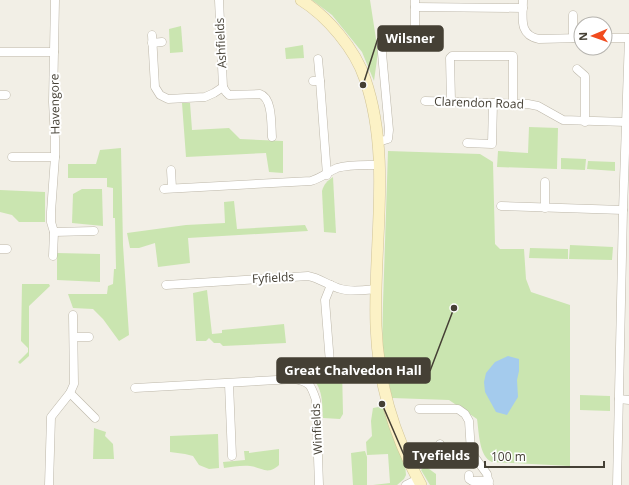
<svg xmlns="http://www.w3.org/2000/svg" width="629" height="485" viewBox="0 0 629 485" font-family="'Open Sans',sans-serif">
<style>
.green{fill:#cae5b0}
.water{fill:#a4cbed}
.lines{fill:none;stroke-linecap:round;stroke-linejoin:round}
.street-casing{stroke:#bdb7a9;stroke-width:9}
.secondary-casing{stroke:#d1c497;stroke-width:12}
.street{stroke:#fff;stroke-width:8}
.secondary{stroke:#fcf2c6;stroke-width:11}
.labels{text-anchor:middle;stroke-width:4;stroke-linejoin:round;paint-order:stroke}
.street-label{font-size:12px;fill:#454035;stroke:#fff}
.leader{fill:none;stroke:#454035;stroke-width:1.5}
.callout-dot{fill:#454035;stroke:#fff;stroke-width:1.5}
.callout{fill:#454035;stroke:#454035;stroke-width:1.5}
.callout-label{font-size:13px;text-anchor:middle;font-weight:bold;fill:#fff}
</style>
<rect width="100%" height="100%" fill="#f2efe6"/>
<g class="green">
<path d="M 312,0 L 370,0 L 378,52 L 374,81 L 362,52 L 332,15 Z"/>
<path d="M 181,26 L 183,52 L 170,53 L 169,29 Z"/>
<path d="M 303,45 L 304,58 L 286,59 L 285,48 Z"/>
<path d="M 182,103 L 190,103 L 192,130 L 229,128 L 240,139 L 283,141 L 283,173 L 269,172 L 266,153 L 186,157 Z"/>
<path d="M 529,127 L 558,128 L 557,169 L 497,167 L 498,151 L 528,153 Z"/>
<path d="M 121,148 L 123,245 L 129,335 L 119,341 L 103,319 L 93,309 L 73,308 L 68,294 L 107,294 L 108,286 L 113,284 L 114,269 L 116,269 L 115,218 L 113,218 L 113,188 L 107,187 L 107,178 L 68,178 L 68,164 L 96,164 L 100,150 Z"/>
<path d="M 388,151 L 480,154 L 493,162 L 495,244 L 500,249 L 524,249 L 526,279 L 531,292 L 570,305 L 570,466 L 492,462 C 479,457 479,432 477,419 L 449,400 L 392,398 L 382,350 L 383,304 Z"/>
<path d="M 561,158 L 586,159 L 585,170 L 561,169 Z"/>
<path d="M 588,161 L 615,162 L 615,171 L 587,169 Z"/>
<path d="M 333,177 L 336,233 L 324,232 L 322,191 C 324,184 327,181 333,177 Z"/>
<path d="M 82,189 L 102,189 L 103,226 L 72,223 L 73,194 Z"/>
<path d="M 0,190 L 45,192 L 45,222 L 19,222 L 12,215 L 0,212 Z"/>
<path d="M 234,201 L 237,229 L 305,225 L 308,231 L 188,238 L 190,263 L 158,267 L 155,243 L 139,248 L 130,248 L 127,233 L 186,225 L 225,223 L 224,202 Z"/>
<path d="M 570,245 L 613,247 L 612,260 L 569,259 Z"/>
<path d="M 530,248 L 568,249 L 568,259 L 529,258 Z"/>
<path d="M 57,253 L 100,254 L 100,282 L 57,280 Z"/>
<path d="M 22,284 L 49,284 L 50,286 L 29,306 L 29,356 L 20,364 L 18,362 L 28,352 L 28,348 L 21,341 Z"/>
<path d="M 207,290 L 212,334 L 222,333 L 222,330 L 284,324 L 286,343 L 223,346 L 220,343 L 214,343 L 209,338 L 206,341 L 196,341 L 193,293 Z"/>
<path d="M 342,368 L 343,414 L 340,419 L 323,418 C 322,398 323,379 300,373 L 308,370 Z"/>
<path d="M 580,395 L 610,396 L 610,411 L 580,410 Z"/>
<path d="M 384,406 L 405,464 L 406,475 L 404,479 L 397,485 L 373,485 L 390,483 L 388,454 L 367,455 L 366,442 L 372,436 L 371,421 L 373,408 Z"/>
<path d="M 94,428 L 106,432 L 105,436 L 113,444 L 114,459 L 93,459 Z"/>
<path d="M 218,434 L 219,468 L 209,469 L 199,465 L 193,456 L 185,454 L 170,452 L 170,436 Z"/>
<path d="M 279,449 L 279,465 C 267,476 262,467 250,466 C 242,465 232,467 224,468 L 223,462 L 245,460 L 244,451 L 249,451 L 249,453 Z"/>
<path d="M 365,451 L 367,457 L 367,485 L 353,485 L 351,453 Z"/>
<path d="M 425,466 L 436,474 L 436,485 L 430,485 L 421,470 Z"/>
</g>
<path class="water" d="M 508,356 L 519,359 L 519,371 L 517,380 L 518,397 L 507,415 L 496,412 L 485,392 L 484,382 L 486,373 L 495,362 Z"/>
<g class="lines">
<defs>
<g id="street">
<path d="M 219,0 L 223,87"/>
<path d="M 523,0 C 523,17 518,35 539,39 L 581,38"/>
<path d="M 415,7 L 523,8"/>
<path d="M 152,35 L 155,87 L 160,95 L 168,99 L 205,97 L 214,93 L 223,87 L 226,92 L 229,95 L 260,94 C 273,98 271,126 272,137"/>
<path d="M 415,36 L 415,0"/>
<path d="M 573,38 L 573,15"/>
<path d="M 605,38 L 629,38"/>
<path d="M 152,43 L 162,42"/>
<path d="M 0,52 L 54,52"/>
<path d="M 577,69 L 585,76 L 585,122"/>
<path d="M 313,81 L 320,81 L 318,59"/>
<path d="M 320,81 L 327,175"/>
<path d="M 0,95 L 6,95"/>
<path d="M 425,101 L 528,104 L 538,106 L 563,120 L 626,122"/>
<path d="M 451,101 L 450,58 L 452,56 L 513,56 L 513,103"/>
<path d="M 378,142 L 388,139 L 389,130 L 381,42"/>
<path d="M 467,143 L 492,144 L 493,103"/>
<path d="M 12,157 L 55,157"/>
<path d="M 171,170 L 172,188"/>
<path d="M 164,189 L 311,181 C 321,178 328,172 337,168 C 350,164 366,165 379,165"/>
<path d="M 501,206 L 623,210"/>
<path d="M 545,208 L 545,182"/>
<path d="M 54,232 L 94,231"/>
<path d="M 0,249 L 7,249"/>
<path d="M 53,256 L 54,232 L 51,222 L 51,212 L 55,157 L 55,139 L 53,102 L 55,0"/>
<path d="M 166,285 L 308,276 C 320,278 329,286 341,289 C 352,292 365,290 376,289"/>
<path d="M 74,337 L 89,337"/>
<path d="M 330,363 L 325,300 L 331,285"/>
<path d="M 229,384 L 232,456"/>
<path d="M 135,388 L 295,379 C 310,382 311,385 316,400 L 319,485"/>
<path d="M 70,393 L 95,418"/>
<path d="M 619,399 L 629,400"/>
<path d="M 419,409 L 458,409 L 465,414 L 469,421 L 471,452 L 487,474 L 489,485"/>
<path d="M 440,444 C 444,456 461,452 471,452"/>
<path d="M 469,475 L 469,479 L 472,481 L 489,481"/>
<path d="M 49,485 L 51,417 L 70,393 L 74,384 L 73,315"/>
<path d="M 406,485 L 418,479"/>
<path d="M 617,485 L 623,210 L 629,38"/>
</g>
<path id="secondary" d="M 301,0 C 327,16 355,49 365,79 C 392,157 373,245 376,326 C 378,382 394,436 421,485"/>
</defs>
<use href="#street" class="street-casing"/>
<use href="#secondary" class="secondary-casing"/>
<use href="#street" class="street"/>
<use href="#secondary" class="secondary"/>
</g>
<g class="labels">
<g class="street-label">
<text transform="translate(221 43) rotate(-93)" y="4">Ashfields</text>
<text transform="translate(479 103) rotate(2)" y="4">Clarendon Road</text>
<text transform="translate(55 104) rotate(-91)" y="4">Havengore</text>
<text transform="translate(273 278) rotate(-3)" y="4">Fyfields</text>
<text transform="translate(317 429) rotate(-93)" y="4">Winfields</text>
</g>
</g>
<path class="leader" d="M363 85L378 38M454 308L430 371M382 404L404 455"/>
<g class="callout-dot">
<circle cx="363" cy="85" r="4"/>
<circle cx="454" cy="308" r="4"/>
<circle cx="382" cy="404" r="4"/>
</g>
<g class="callout">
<rect x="378" y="26" width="65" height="25" rx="4"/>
<rect x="277" y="358" width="153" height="25" rx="4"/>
<rect x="404" y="443" width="74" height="25" rx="4"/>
</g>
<g class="callout-label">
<text x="410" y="43">Wilsner</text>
<text x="353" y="375">Great Chalvedon Hall</text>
<text x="441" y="460">Tyefields</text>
</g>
<g transform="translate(593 36) rotate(268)"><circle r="19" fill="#ffffff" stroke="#b5b3ae"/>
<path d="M0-3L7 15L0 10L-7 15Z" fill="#f14b1e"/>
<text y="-6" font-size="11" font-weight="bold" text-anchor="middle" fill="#454035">N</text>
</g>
<path d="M485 461v6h119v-6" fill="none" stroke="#454035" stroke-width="2"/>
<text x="491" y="461" font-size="12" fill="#454035" stroke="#ffffff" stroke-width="3" paint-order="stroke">100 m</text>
</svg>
